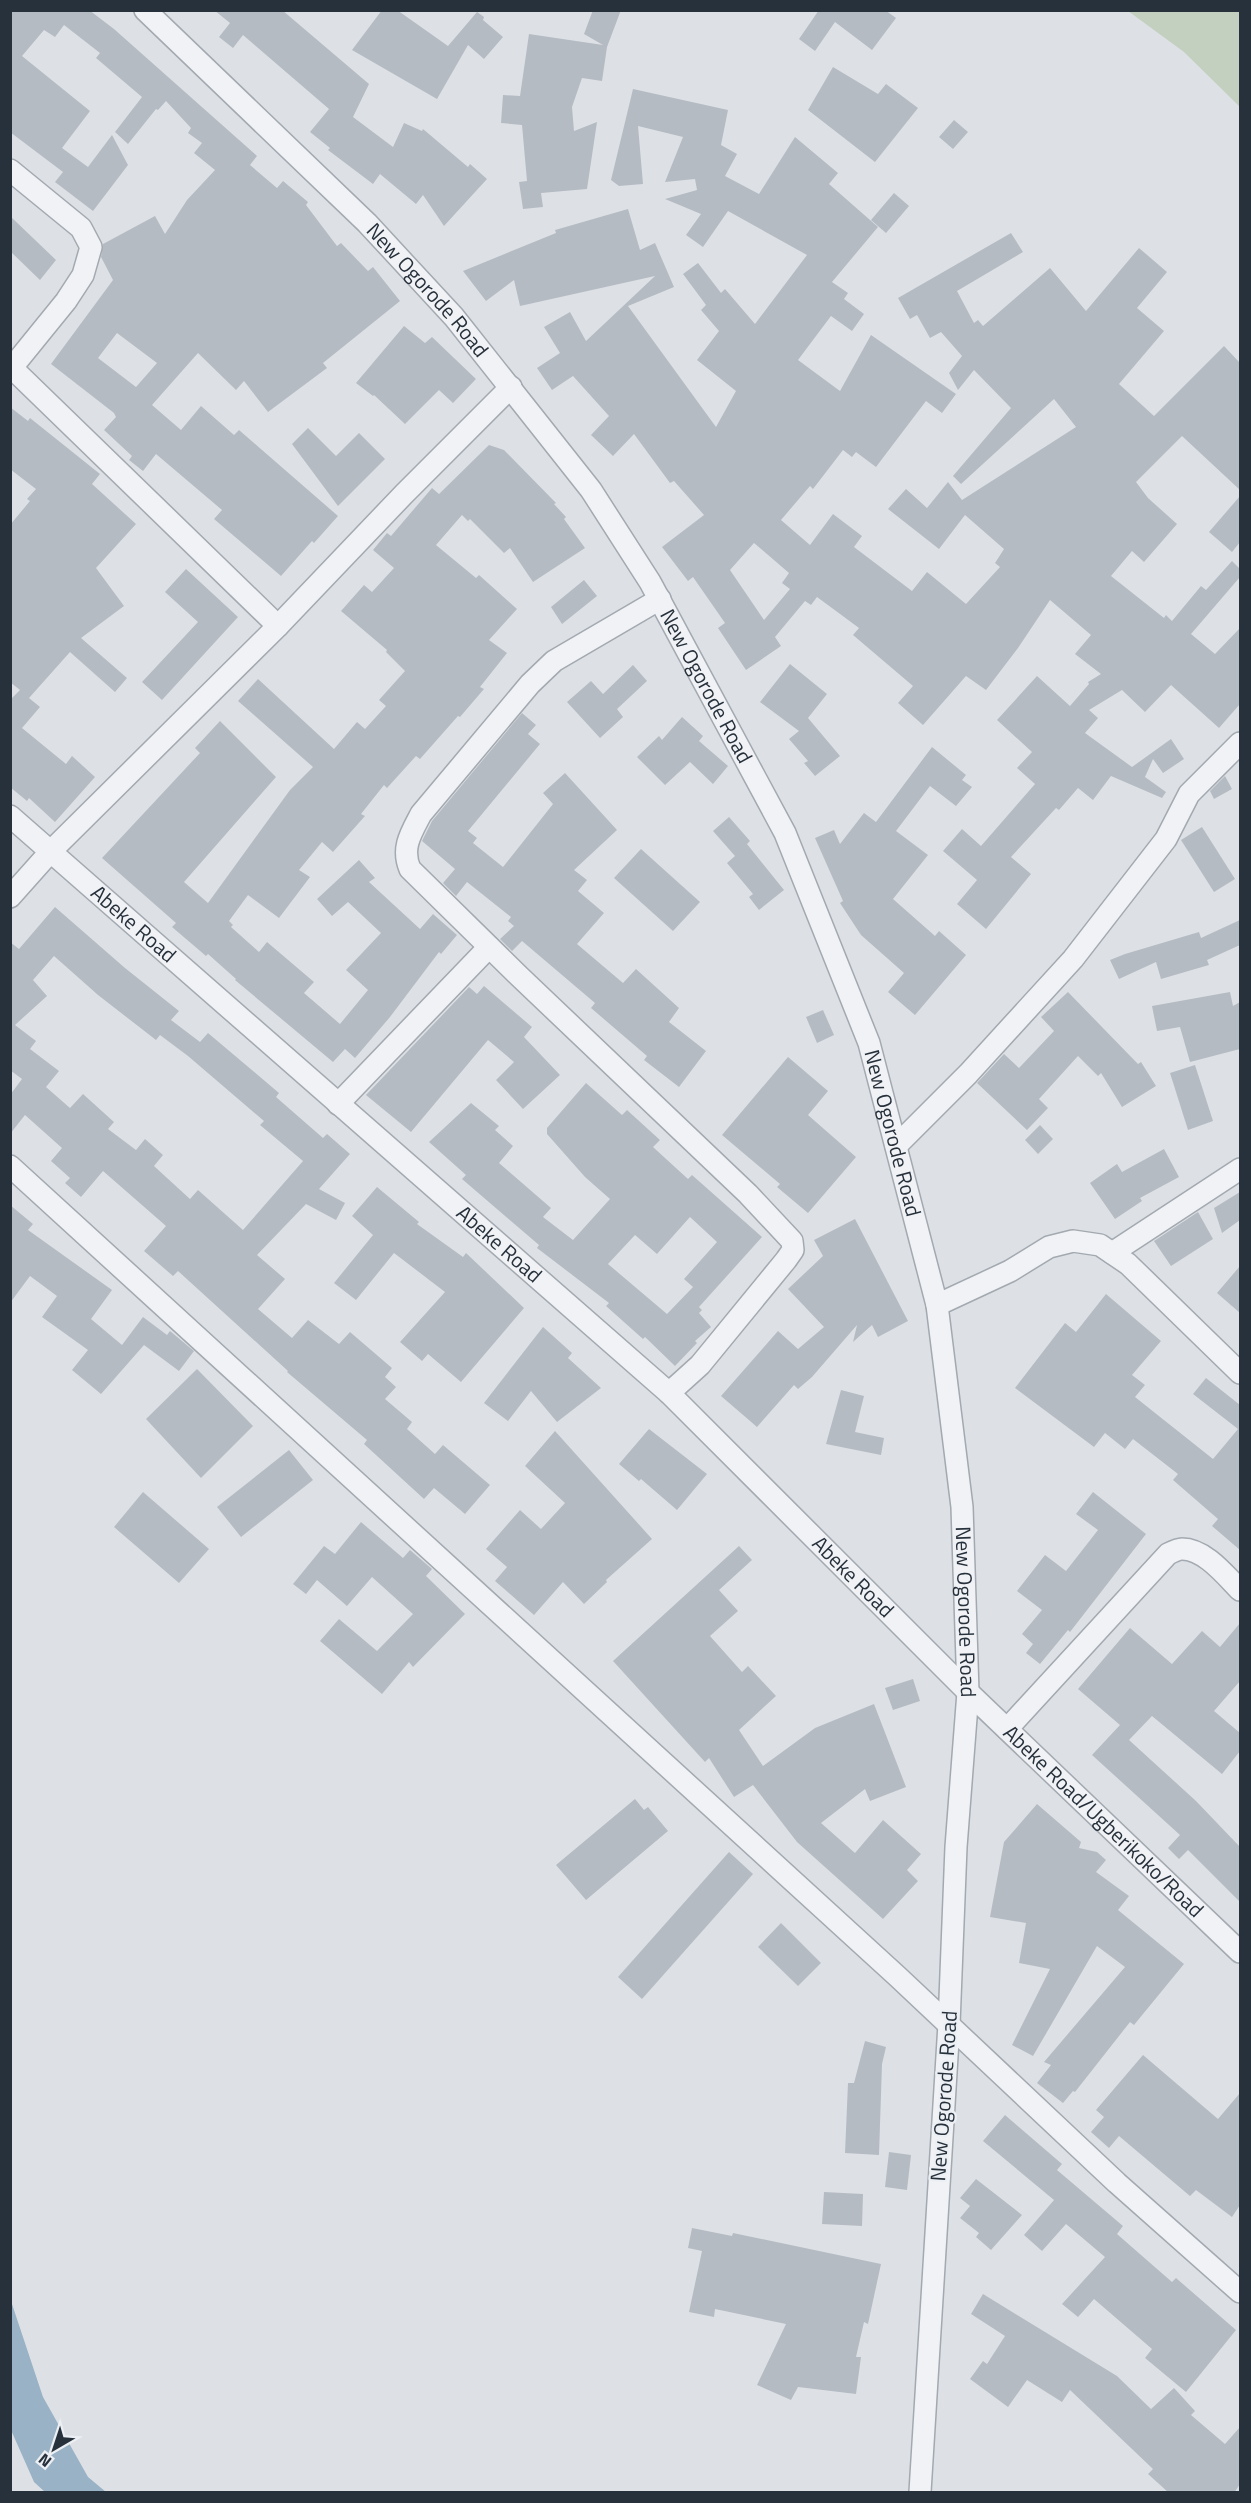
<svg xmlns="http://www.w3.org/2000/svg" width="1251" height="2503" viewBox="0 0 1251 2503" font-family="'Titillium Web',sans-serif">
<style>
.green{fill:#c4d0bf}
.water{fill:#99b2c5}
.building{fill:#b5bbc3;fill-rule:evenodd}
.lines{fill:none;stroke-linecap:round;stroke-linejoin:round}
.minor-casing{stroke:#a3a9b0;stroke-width:24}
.minor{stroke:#f0f2f5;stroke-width:21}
.labels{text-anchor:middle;stroke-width:4.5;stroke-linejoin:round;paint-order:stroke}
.street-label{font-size:21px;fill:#27313c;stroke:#ecf0f4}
</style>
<rect width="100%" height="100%" fill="#dde1e6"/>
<path class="green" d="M 1128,11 L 1240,11 L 1240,107 L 1184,52 Z"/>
<path class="water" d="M 10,2298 L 43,2397 L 88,2477 L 106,2492 L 45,2492 L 34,2482 L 11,2430 Z"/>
<g class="building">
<path d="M 10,10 L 89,10 L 114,29 L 257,156 L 250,165 L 277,188 L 283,181 L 308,202 L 306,205 L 337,246 L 341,243 L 368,271 L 373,267 L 400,301 L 323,363 L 327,368 L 268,412 L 244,381 L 236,390 L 198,353 L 152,405 L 181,430 L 201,406 L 234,435 L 239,430 L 338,516 L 314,543 L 312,541 L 281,576 L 214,519 L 222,510 L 156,454 L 143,471 L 129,460 L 132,456 L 104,430 L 116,417 L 114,413 L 51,364 L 113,280 L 101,257 L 103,244 L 155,216 L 165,234 L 187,200 L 215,170 L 194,153 L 202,143 L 188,133 L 191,128 L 166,101 L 158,110 L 156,109 L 128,144 L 115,132 L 142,97 L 96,58 L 100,53 L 64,25 L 55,37 L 44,30 L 22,56 L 90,111 L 62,148 L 88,167 L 112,135 L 128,165 L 93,211 L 55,182 L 63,172 L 10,132 ZM 117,333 L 157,363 L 136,387 L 98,358 Z"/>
<path d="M 214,10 L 282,10 L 369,84 L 353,117 L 393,147 L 404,123 L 422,131 L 423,129 L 468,167 L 470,164 L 487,179 L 444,226 L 423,195 L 416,204 L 380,174 L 373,184 L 328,150 L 330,148 L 310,132 L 329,109 L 243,35 L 233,48 L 219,37 L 230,23 Z"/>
<path d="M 382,10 L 397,10 L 448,46 L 477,12 L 484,17 L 483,20 L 503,37 L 484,59 L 468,45 L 437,99 L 352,50 Z"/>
<path d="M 593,10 L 621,10 L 607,47 L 602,81 L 582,78 L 572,107 L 574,131 L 597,122 L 587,189 L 541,193 L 543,207 L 523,209 L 519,182 L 527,181 L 522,125 L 501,123 L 503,95 L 520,96 L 529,34 L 603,45 L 584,34 Z"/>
<path d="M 819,10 L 885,10 L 896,18 L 872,50 L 835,22 L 815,51 L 799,39 Z"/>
<path d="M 833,67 L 878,94 L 886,84 L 918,108 L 875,162 L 808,110 Z"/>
<path d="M 633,89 L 728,110 L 721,145 L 737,154 L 725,176 L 759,194 L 795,137 L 838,173 L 829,184 L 878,227 L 832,282 L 848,293 L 844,299 L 864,314 L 852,331 L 831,316 L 798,360 L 840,391 L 871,335 L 956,394 L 942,413 L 926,401 L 876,467 L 856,452 L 852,457 L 843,450 L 813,489 L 810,486 L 781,520 L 810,545 L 833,514 L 862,536 L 854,547 L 912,591 L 927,572 L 966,604 L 1000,567 L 995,563 L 1004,549 L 965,515 L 939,549 L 888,509 L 906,489 L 927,508 L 948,482 L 962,500 L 1076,427 L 1054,399 L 961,484 L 953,476 L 1011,408 L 974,370 L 958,390 L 949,373 L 962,356 L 941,332 L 930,338 L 917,315 L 910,319 L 898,298 L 1011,233 L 1023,252 L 957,291 L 974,323 L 978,320 L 983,326 L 1050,268 L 1086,311 L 1139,248 L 1167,272 L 1137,308 L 1164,331 L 1119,384 L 1154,416 L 1224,346 L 1240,363 L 1240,490 L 1182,436 L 1136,482 L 1148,498 L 1177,524 L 1144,562 L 1132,551 L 1111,576 L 1164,618 L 1166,615 L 1172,621 L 1201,586 L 1206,590 L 1232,561 L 1240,569 L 1240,577 L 1191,634 L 1215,654 L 1240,628 L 1240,704 L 1219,728 L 1171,685 L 1145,712 L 1122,690 L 1089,710 L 1098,718 L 1085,733 L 1132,767 L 1171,739 L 1184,759 L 1163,773 L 1153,759 L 1145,777 L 1166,792 L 1162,798 L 1111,776 L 1093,800 L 1078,788 L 1059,810 L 1056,808 L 1011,857 L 1031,874 L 986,929 L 957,904 L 977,880 L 943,851 L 962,829 L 981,846 L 1035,784 L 1017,768 L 1032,752 L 997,720 L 1037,676 L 1070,706 L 1089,684 L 1088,682 L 1101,674 L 1075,654 L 1091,635 L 1050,600 L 1018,648 L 986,690 L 966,676 L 923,725 L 898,703 L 913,686 L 853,635 L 859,628 L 817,597 L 811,605 L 805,601 L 775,637 L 781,646 L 746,670 L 718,628 L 725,623 L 693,577 L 688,581 L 662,547 L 704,515 L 674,481 L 670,483 L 634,434 L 613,456 L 591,435 L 609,416 L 573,376 L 552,390 L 537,368 L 560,353 L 544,327 L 570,312 L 586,341 L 655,276 L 520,306 L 514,280 L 486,301 L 463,271 L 556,233 L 555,230 L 628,209 L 640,250 L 655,243 L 674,287 L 628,306 L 716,427 L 736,391 L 697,360 L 719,331 L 701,310 L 706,305 L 683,274 L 698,263 L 721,293 L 725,289 L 755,324 L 807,255 L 728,211 L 703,247 L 686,235 L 701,214 L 665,199 L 697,190 L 695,179 L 665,182 L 683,137 L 638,126 L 643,184 L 619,186 L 611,180 ZM 754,543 L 789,573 L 782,583 L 790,589 L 764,620 L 730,570 Z"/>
<path d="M 954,120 L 968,132 L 953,149 L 939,137 Z"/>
<path d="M 894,193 L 909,206 L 886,233 L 871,220 Z"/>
<path d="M 10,216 L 56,260 L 40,280 L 10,251 Z"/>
<path d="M 404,326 L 425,343 L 432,337 L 476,379 L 453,403 L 439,390 L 405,424 L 374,395 L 373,396 L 356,383 Z"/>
<path d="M 10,407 L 28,421 L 30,418 L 100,474 L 92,484 L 136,524 L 96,568 L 124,606 L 81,638 L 127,678 L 115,692 L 70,652 L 29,698 L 40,707 L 22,728 L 66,764 L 72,756 L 95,777 L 55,822 L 29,798 L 27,801 L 10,787 L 10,700 L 20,690 L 10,682 L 10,525 L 30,501 L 27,499 L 36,489 L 10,469 Z"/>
<path d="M 308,428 L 336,456 L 359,433 L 385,459 L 338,506 L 292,444 Z"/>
<path d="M 489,445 L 504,450 L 556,503 L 554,504 L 566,517 L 564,519 L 585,548 L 533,582 L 510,548 L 504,553 L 470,519 L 468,521 L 462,515 L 436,545 L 476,578 L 479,575 L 517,609 L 489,640 L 507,653 L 480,687 L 484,689 L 460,717 L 458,716 L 420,759 L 416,756 L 387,788 L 384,785 L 361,814 L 365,816 L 333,852 L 322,842 L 299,870 L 310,877 L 279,918 L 248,895 L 229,921 L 233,925 L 231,927 L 259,952 L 267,942 L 314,982 L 304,993 L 340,1024 L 368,990 L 346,970 L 381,933 L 348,902 L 332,916 L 317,899 L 359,860 L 375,878 L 369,882 L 420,929 L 433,914 L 457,935 L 441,954 L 439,952 L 390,1017 L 355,1058 L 345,1049 L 333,1062 L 235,980 L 236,979 L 208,954 L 206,956 L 172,927 L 176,923 L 102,858 L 200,753 L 195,748 L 220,721 L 276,777 L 184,882 L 208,903 L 290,790 L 313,767 L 238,701 L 258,679 L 334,749 L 357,722 L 365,729 L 386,706 L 379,700 L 405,671 L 386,652 L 387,650 L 341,611 L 364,585 L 372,592 L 394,568 L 373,550 L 387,533 L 391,536 L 432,488 L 439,494 Z"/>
<path d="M 1240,496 L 1240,542 L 1232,552 L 1209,532 Z"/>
<path d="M 186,569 L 238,617 L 162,700 L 142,682 L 198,622 L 165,592 Z"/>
<path d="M 584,580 L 597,596 L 562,624 L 551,607 Z"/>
<path d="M 790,664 L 827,694 L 808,718 L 840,756 L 815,776 L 804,763 L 808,761 L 789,739 L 799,731 L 760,702 Z"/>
<path d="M 633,665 L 647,681 L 617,709 L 623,717 L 600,738 L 567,702 L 591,681 L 603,694 Z"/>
<path d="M 522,713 L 536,725 L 528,734 L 540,744 L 468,831 L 477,838 L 473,843 L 503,867 L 553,804 L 543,793 L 565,773 L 617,830 L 574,870 L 587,880 L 578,891 L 604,913 L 577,944 L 623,983 L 636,969 L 679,1008 L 669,1022 L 706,1051 L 679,1087 L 644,1060 L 647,1056 L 591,1008 L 595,1003 L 522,941 L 512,951 L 500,939 L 514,926 L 508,921 L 511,917 L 467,882 L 456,896 L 443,883 L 455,869 L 422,841 L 432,821 Z"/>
<path d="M 682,717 L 703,736 L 699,741 L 728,766 L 713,784 L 690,762 L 665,785 L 637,757 L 659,736 L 662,740 Z"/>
<path d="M 932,747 L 966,775 L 962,780 L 972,787 L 956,806 L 930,786 L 896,831 L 928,855 L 893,899 L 935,936 L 939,931 L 966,955 L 915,1015 L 888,992 L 904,973 L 861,935 L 840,903 L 843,901 L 815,838 L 834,830 L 840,844 L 864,813 L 876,822 Z"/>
<path d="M 1225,776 L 1232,789 L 1214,799 L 1210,791 Z"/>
<path d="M 729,817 L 750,841 L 747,844 L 784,890 L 759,910 L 749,897 L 753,894 L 727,863 L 735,856 L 713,831 Z"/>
<path d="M 1202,827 L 1235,879 L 1214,892 L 1181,840 Z"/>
<path d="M 641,849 L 700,902 L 673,931 L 614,878 Z"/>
<path d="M 55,907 L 125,968 L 179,1011 L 171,1020 L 200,1042 L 208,1033 L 279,1093 L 276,1097 L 323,1138 L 327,1134 L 350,1154 L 319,1189 L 345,1203 L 336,1220 L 306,1204 L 257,1255 L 285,1279 L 258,1309 L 292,1338 L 308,1320 L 339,1344 L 350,1332 L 392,1368 L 385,1377 L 396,1387 L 385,1399 L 412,1422 L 407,1429 L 435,1454 L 443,1445 L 490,1485 L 465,1514 L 434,1488 L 424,1499 L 364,1444 L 367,1440 L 287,1372 L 288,1371 L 178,1271 L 173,1276 L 144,1251 L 166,1226 L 103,1171 L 81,1197 L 65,1183 L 70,1178 L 51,1161 L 62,1148 L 25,1115 L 10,1134 L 10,1095 L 22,1079 L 10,1070 L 10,942 L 19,949 ZM 54,956 L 98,995 L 156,1040 L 160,1035 L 188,1056 L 264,1121 L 260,1125 L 303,1161 L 243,1230 L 198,1190 L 190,1199 L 154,1166 L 163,1155 L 145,1139 L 136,1150 L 108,1129 L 114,1122 L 83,1094 L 70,1108 L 46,1087 L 59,1071 L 30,1049 L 36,1041 L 15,1025 L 47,996 L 33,980 Z"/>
<path d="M 1240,920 L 1240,945 L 1207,960 L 1209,965 L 1161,979 L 1156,962 L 1119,979 L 1110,960 L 1125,954 L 1199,932 L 1201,938 Z"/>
<path d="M 484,986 L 532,1027 L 524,1037 L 560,1075 L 523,1109 L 496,1080 L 514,1062 L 488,1040 L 411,1132 L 366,1095 L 469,987 L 477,994 Z"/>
<path d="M 1068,992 L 1138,1064 L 1141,1062 L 1156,1086 L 1122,1107 L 1101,1073 L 1098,1076 L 1078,1056 L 1039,1099 L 1048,1108 L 1027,1130 L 977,1083 L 1004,1054 L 1019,1068 L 1054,1031 L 1041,1017 Z"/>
<path d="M 1230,992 L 1233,1006 L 1240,1002 L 1240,1049 L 1190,1062 L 1180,1027 L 1157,1031 L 1152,1006 Z"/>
<path d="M 823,1010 L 834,1035 L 817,1043 L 806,1017 Z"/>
<path d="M 788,1057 L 828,1091 L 808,1115 L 856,1157 L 808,1213 L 777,1187 L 780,1184 L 722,1135 Z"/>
<path d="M 1195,1065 L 1213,1121 L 1188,1130 L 1170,1073 Z"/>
<path d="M 586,1083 L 622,1115 L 627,1110 L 660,1140 L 653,1147 L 688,1179 L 692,1175 L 762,1237 L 699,1307 L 702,1310 L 699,1313 L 711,1327 L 695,1341 L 697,1343 L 675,1366 L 645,1337 L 643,1339 L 606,1306 L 609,1303 L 537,1248 L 539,1245 L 462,1179 L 466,1175 L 429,1142 L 471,1103 L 499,1126 L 495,1130 L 513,1146 L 499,1163 L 551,1208 L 543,1217 L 573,1240 L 610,1199 L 585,1177 L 547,1134 L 547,1128 ZM 690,1217 L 717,1242 L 684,1279 L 693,1287 L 667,1314 L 608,1264 L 635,1235 L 657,1254 Z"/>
<path d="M 1040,1125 L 1053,1139 L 1038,1154 L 1025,1140 Z"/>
<path d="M 1164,1149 L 1179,1177 L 1140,1198 L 1142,1201 L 1115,1219 L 1090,1183 L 1117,1164 L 1122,1172 Z"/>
<path d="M 377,1187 L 419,1222 L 417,1224 L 463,1257 L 466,1253 L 524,1308 L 461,1382 L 428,1354 L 422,1361 L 400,1342 L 445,1292 L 394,1253 L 356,1300 L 334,1283 L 373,1235 L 352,1216 Z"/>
<path d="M 1240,1192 L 1240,1220 L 1222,1233 L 1214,1208 Z"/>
<path d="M 10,1205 L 33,1224 L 28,1230 L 112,1290 L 91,1319 L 122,1345 L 143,1317 L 167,1335 L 170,1331 L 194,1351 L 179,1371 L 144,1345 L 101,1394 L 72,1370 L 88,1350 L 42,1317 L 57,1296 L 30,1276 L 10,1303 Z"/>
<path d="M 1198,1212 L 1213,1239 L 1171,1266 L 1154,1241 Z"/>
<path d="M 855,1219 L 908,1321 L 878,1337 L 872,1325 L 853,1342 L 857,1325 L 812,1377 L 798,1389 L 794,1385 L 757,1427 L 721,1396 L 778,1331 L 798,1349 L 824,1327 L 788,1289 L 823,1256 L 814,1240 Z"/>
<path d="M 1240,1266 L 1240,1313 L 1217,1293 Z"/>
<path d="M 1106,1294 L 1161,1341 L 1132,1375 L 1145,1385 L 1135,1397 L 1213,1459 L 1238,1429 L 1193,1394 L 1206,1378 L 1240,1405 L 1240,1550 L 1212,1526 L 1218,1519 L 1173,1480 L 1178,1474 L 1133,1439 L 1125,1449 L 1105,1433 L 1094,1447 L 1015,1388 L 1065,1323 L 1076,1332 Z"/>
<path d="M 543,1327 L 572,1353 L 568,1358 L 601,1388 L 557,1422 L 531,1391 L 508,1421 L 484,1403 Z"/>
<path d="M 197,1369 L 253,1426 L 201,1478 L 146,1419 Z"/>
<path d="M 841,1390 L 864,1396 L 855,1432 L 884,1438 L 881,1455 L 826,1444 Z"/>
<path d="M 649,1429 L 707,1474 L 677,1510 L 641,1479 L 639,1481 L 619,1464 Z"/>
<path d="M 555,1431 L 652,1539 L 606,1580 L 607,1582 L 584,1604 L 563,1582 L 534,1615 L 495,1581 L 507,1567 L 486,1549 L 520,1510 L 541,1529 L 565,1503 L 525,1466 Z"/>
<path d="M 289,1450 L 313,1480 L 241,1537 L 217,1507 Z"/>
<path d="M 143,1492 L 209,1549 L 179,1583 L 114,1527 Z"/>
<path d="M 1093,1492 L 1146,1534 L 1070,1632 L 1068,1630 L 1040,1664 L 1026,1653 L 1033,1644 L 1022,1634 L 1042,1610 L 1017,1591 L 1045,1555 L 1066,1571 L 1098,1530 L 1076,1514 Z"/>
<path d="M 361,1522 L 403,1558 L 410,1550 L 432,1569 L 426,1576 L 465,1614 L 413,1667 L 409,1662 L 382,1694 L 320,1641 L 339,1619 L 377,1651 L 413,1614 L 372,1577 L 347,1606 L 317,1580 L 306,1594 L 293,1584 L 324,1546 L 335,1554 Z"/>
<path d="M 739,1546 L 752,1560 L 719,1590 L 738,1611 L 710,1636 L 742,1672 L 748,1666 L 776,1696 L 739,1730 L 763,1766 L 815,1728 L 874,1704 L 906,1787 L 870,1801 L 865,1789 L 821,1823 L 855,1853 L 883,1820 L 921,1854 L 907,1870 L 918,1881 L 883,1919 L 797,1842 L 753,1785 L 734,1797 L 709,1758 L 705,1762 L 613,1661 Z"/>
<path d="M 1240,1623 L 1240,1681 L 1214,1711 L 1240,1733 L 1240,1751 L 1222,1774 L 1152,1716 L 1129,1740 L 1196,1801 L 1240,1847 L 1240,1902 L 1188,1850 L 1179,1859 L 1168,1848 L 1180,1835 L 1092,1755 L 1120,1725 L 1078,1689 L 1130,1628 L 1172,1664 L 1202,1631 L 1220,1647 Z"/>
<path d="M 913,1679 L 920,1701 L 893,1710 L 885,1688 Z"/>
<path d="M 635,1799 L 644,1810 L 648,1807 L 668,1831 L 586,1900 L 556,1865 Z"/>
<path d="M 1037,1804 L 1081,1842 L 1079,1848 L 1097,1852 L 1106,1860 L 1096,1872 L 1129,1896 L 1118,1910 L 1184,1964 L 1134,2025 L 1130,2022 L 1075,2092 L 1073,2091 L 1063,2103 L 1037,2083 L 1051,2065 L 1044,2062 L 1125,1967 L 1097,1946 L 1033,2056 L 1012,2045 L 1050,1969 L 1019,1963 L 1026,1923 L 990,1917 L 1004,1842 Z"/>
<path d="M 729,1852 L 753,1874 L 642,1999 L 618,1977 Z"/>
<path d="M 781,1923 L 821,1963 L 798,1986 L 758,1947 Z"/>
<path d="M 865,2041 L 886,2047 L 882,2064 L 879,2155 L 845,2153 L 848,2083 L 854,2083 Z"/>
<path d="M 1143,2055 L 1218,2119 L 1240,2093 L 1240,2205 L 1232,2217 L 1196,2190 L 1190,2196 L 1119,2136 L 1109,2148 L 1091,2132 L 1104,2117 L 1096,2110 Z"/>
<path d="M 1005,2115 L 1062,2164 L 1057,2170 L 1123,2226 L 1117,2234 L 1172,2282 L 1176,2278 L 1236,2330 L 1186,2392 L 1145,2358 L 1152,2349 L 1094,2299 L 1078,2317 L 1062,2304 L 1105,2257 L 1066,2224 L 1042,2251 L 1024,2235 L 1054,2200 L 983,2141 Z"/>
<path d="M 889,2152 L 911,2155 L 907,2190 L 885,2187 Z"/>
<path d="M 976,2179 L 1022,2215 L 991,2250 L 976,2237 L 979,2233 L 960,2218 L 970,2206 L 960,2198 Z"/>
<path d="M 824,2192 L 863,2194 L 862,2226 L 822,2224 Z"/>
<path d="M 692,2228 L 732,2236 L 733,2233 L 881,2264 L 868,2324 L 864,2322 L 856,2357 L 861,2357 L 856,2394 L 798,2387 L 791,2400 L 757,2385 L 786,2324 L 715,2309 L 714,2317 L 689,2312 L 702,2251 L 688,2248 Z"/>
<path d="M 983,2294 L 1117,2376 L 1151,2409 L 1174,2388 L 1195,2411 L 1191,2415 L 1225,2444 L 1240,2427 L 1240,2484 L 1234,2493 L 1169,2493 L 1148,2474 L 1153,2469 L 1070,2390 L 1062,2402 L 1027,2380 L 1008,2407 L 970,2379 L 983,2361 L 987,2364 L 1005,2336 L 971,2314 Z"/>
</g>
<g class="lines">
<defs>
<g id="minor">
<path id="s1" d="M 145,10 L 367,223 L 454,317 L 591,490 L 650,582 L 785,833 L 869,1043 L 937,1305 L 962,1507 L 968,1692 L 956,1847 L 949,2024 L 920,2492"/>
<path d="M 10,170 L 81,228 L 91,247 L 83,275 L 66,301 L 10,370"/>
<path d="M 12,368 L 278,626"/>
<path d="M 660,599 L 554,661 L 530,684 L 421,814 C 411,833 401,848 410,869 L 520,977 L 748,1194 L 792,1241 L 793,1250 L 786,1260 L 700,1365 L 669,1393"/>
<path id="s2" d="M 10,816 L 669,1393 L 968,1692 L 1240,1952"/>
<path d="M 10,897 L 51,851 L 278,626 L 404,494 L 511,387"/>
<path d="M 338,1104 L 489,947"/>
<path d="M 896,1146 L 968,1074 L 1073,959 L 1166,839 L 1189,794 L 1240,743"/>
<path d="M 10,1166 L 897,1976 L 1117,2183 L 1240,2292"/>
<path d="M 1112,1253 L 1240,1169"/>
<path d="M 937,1305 L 1010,1271 L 1049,1247 L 1073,1241 L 1100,1245 L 1128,1264 L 1240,1373"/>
<path d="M 1007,1729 L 1168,1554 C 1172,1552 1178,1549 1182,1549 C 1205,1549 1226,1576 1240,1590"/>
</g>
</defs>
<use href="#minor" class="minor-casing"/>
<use href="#minor" class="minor"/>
</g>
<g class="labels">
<g class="street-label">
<text dy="7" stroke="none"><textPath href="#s1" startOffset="398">New Ogorode Road</textPath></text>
<text dy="7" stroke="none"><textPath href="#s1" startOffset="884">New Ogorode Road</textPath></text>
<text dy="7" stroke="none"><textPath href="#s2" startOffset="164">Abeke Road</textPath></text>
<text dy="7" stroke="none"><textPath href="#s1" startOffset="1370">New Ogorode Road</textPath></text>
<text dy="7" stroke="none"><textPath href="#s2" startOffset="650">Abeke Road</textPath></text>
<text dy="7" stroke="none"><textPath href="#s2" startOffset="1136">Abeke Road</textPath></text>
<text dy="7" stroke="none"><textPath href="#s1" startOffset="1856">New Ogorode Road</textPath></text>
<text dy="7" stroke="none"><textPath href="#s2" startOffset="1486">Abeke Road/Ugberikoko/Road</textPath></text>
<text transform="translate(944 2096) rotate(-86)" y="7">New Ogorode Road</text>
</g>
</g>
<rect width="1251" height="2503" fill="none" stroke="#27313c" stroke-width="24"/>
<g transform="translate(54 2449) rotate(219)" stroke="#ecf0f4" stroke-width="4.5" paint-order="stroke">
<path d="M0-4.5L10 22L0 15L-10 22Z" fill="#27313c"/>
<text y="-9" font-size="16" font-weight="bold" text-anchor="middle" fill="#27313c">N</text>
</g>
</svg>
